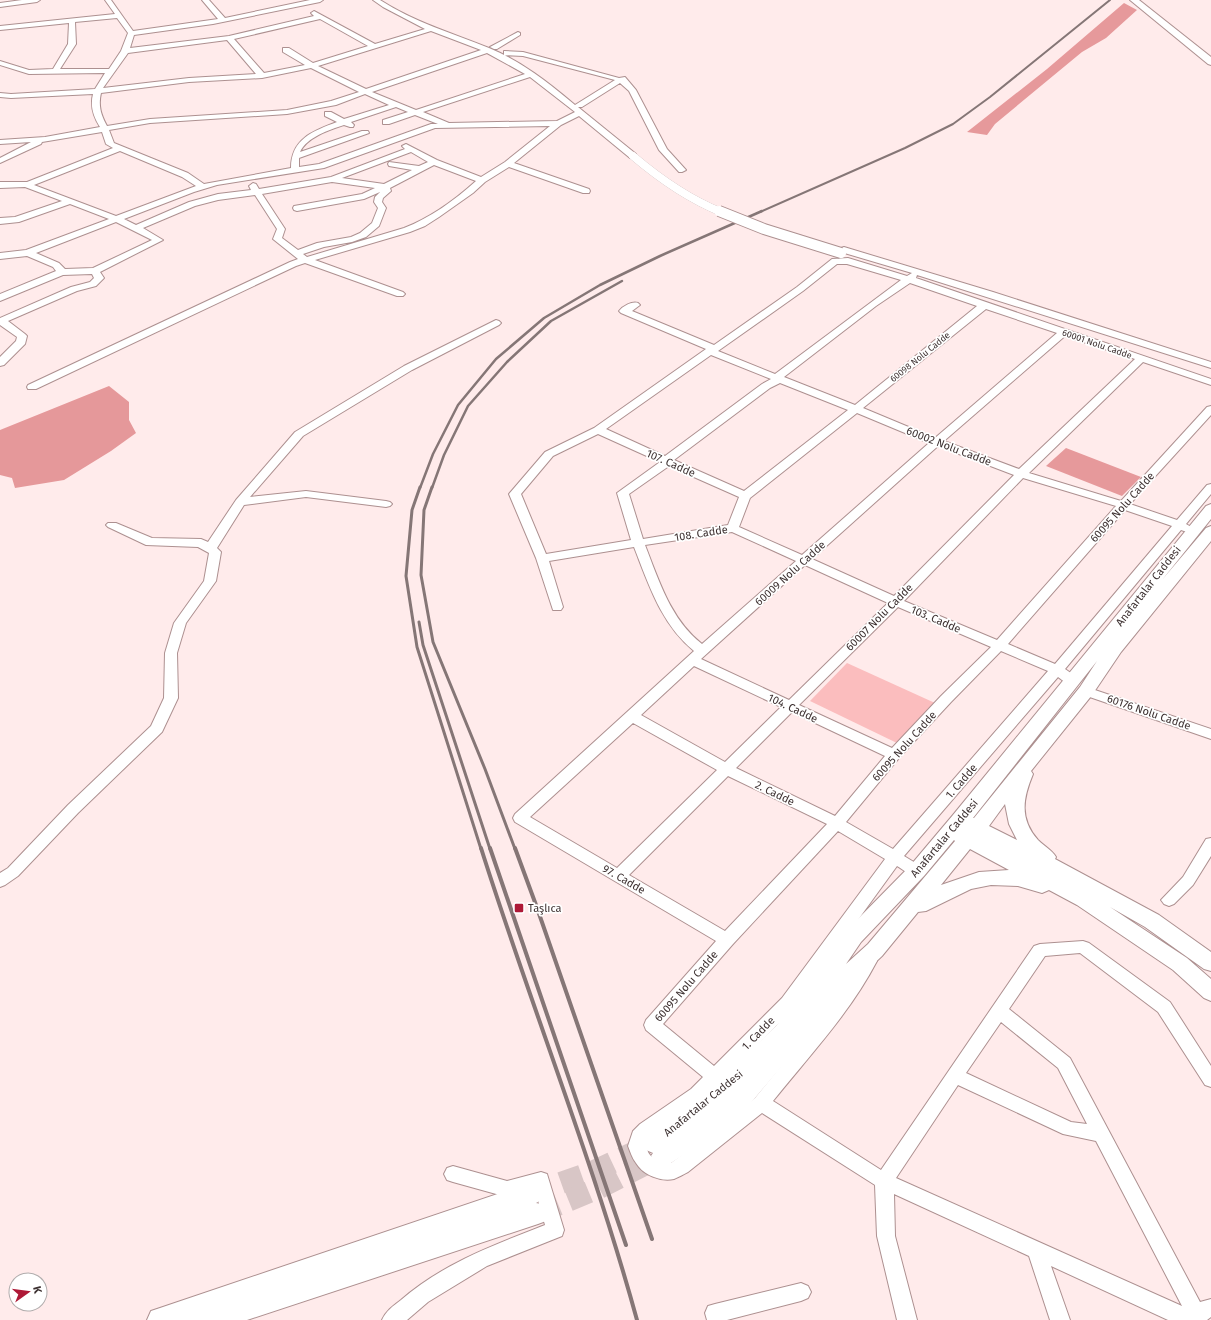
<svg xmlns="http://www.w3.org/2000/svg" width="1211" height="1320" viewBox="0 0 1211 1320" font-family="'Fira Sans',sans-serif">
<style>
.green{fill:#fbbdbe}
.forest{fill:#e6999b}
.water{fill:#e5989a}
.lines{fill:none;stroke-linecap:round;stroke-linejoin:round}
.major-tunnel{stroke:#d8c6c6;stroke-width:22;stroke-dasharray:22 11;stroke-linecap:butt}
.minor-casing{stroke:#ad9090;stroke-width:2}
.major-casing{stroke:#ad9090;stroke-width:2}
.minor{fill:#fff;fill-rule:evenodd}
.major{fill:#fff;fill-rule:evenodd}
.rail-far3{stroke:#857676;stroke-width:2}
.rail-far2{stroke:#857676;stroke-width:2.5}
.rail-far1{stroke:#857676;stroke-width:3}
.rail{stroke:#857676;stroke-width:4}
.minor-bridge-far1-casing{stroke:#ad9090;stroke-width:8;stroke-linecap:butt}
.minor-bridge-casing{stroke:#ad9090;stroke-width:12;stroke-linecap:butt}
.minor-bridge-far1{stroke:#fff;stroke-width:8}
.minor-bridge{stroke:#fff;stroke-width:10}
.poi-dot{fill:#ae1937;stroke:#fff;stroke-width:1.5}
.labels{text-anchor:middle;stroke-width:3.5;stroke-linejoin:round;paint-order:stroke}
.far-street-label{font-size:9px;fill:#3d3131;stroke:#fff}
.street-label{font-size:11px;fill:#3d3131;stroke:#fff}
.poi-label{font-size:11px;fill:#3d3131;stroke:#fff;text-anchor:start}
</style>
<rect width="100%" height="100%" fill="#ffebeb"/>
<path class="green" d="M 847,663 L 935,703 L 899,744 L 810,701 Z"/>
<g class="forest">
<path d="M 1124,3 L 1137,10 L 1106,38 L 1082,52 L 995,124 L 987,135 L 967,132 L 1047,69 Z"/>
<path d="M 1066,448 L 1141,477 L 1122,496 L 1046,466 Z"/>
</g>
<path class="water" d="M 109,386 L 129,402 L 129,420 L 136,433 L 111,451 L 64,480 L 15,488 L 12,478 L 0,475 L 0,430 Z"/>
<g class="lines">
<g class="major-tunnel">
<path d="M 530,1194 L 592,1172 L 652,1144"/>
<path d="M 538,1213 L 599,1188 L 660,1157"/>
</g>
<defs>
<g id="minor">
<path d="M 22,0 L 40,0 L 37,2 L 0,7 L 0,3 Z"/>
<path d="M 105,0 L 111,0 L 133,31 L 218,19 L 202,0 L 209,0 L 225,18 L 310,0 L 323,0 L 320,2 L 213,24 L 134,35 L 130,48 L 229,36 L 314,16 L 311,13 L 314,11 L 375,44 L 425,29 L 383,7 L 373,0 L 380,0 C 414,22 452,33 489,48 C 521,61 549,83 575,105 L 615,80 L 523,56 L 504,55 L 504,51 L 523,52 L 619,78 L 625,77 L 636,90 L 667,149 L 686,170 L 682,172 L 679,172 L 659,150 L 629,91 L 620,83 L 582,107 L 578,107 L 636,154 L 636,158 L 630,158 L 579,116 L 561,125 L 514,163 L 589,189 L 590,191 L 589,193 L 583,193 L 509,167 L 485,182 L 473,193 L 439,217 L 425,226 L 410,232 L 315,260 L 403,292 L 405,294 L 403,296 L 397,296 L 305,263 L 296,266 L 36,389 L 28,389 L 27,387 L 28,385 L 290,262 L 298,259 L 273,239 L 277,229 L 255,195 L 218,200 L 195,206 L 143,228 L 163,240 L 100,272 L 104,278 L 96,286 L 77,291 L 8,321 L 25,334 L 27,336 L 25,344 L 4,365 L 0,366 L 0,357 L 16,341 L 17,337 L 0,325 L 0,318 L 71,287 L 90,282 L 94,278 L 92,274 L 63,275 L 0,301 L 0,294 L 56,271 L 53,267 L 27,256 L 0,259 L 0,253 L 26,250 L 109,219 L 70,204 L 19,222 L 0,224 L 0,218 L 15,217 L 62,201 L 25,187 L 0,188 L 0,182 L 27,182 L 113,148 L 106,144 L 102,132 L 42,142 L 41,144 L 0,163 L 0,158 L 31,142 L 0,144 L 0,140 L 45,137 L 100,127 C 93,116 90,106 93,94 L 11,98 L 0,97 L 0,93 L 11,94 L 95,89 L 105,73 L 29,74 L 0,65 L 0,61 L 29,70 L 53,69 L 68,44 L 69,23 L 0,30 L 0,26 L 115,14 ZM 117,18 L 128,33 L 121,51 L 109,69 L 60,69 L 76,44 L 75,22 ZM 320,19 L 368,46 L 313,63 L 289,48 L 283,48 L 283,52 L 305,65 L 264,73 L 234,39 ZM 431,31 L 481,50 L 366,89 L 318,66 ZM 227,40 L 256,74 L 189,78 L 103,88 L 128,53 ZM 487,53 L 525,74 L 416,110 L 372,92 ZM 311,68 L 359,92 L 331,101 L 287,110 L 150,119 L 107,126 C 101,115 98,106 101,93 L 189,82 L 262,78 ZM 530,77 L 575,112 L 557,121 L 449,123 L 423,112 ZM 365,94 L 389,105 L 344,119 L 331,112 L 325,112 L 325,116 L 337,122 C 313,131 291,139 291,168 L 204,184 L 188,173 L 114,143 L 109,130 L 150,123 L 287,114 L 336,105 ZM 396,107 L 408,112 L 383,120 L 383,124 L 389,124 L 415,115 L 438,124 L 431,124 L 319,164 L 299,167 L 299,158 L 369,133 L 368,131 L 362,131 L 300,152 C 307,137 329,130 344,125 L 350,127 L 353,127 L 354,125 L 351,122 ZM 550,126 L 505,162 L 481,177 L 437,160 L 406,144 L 402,146 L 405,149 L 331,177 L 259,189 L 256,184 L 253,183 L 249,186 L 251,190 L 218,194 L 189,202 L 136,225 L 124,219 L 194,192 L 217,185 L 324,168 L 435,128 ZM 120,151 L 182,177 L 196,186 L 116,216 L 34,185 ZM 411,152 L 428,162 L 419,166 L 389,162 L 388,164 L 389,166 L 412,170 L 384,184 L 342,178 ZM 434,165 L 476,181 C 455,200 430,218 404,228 L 307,257 L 303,254 L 324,247 L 352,242 L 366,237 L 379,226 L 386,208 L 382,202 L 383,198 L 391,191 L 390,188 ZM 332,182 L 375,188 L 362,194 L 294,206 L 293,208 L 294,210 L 297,211 L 364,199 L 380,192 L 375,197 L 374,202 L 378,208 L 372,223 L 360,233 L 351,237 L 317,243 L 298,250 L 282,238 L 285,229 L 262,194 ZM 116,222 L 152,240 L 93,268 L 65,269 L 59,263 L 36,253 Z"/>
<path d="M 518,32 L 520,33 L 520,35 L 497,49 L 494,49 L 490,47 Z"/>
<path d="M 844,247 L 993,292 L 1211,362 L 1211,368 L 917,275 L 916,278 L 1211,379 L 1211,385 L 1143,362 L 1029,473 L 1121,501 L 1207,407 L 1211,406 L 1211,415 L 1130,504 L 1177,520 L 1207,485 L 1211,484 L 1211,494 L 1186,524 L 1193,528 L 1191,530 L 1187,532 L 1181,530 L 1065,669 L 1078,678 L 1080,681 L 1078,684 C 1069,686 1065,682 1058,677 L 904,856 L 922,867 L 925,871 L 922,875 C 913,878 905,871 897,866 L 794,1008 L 703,1099 L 652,1134 C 644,1144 645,1155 658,1161 C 661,1163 668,1162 671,1163 L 736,1115 L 755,1098 L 834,1001 L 852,976 L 863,956 L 869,955 L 875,956 L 877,961 C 850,1013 809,1056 773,1101 L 881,1170 L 1034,946 L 1040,944 L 1083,941 L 1089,943 L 1170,1002 L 1211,1066 L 1211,1087 L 1205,1085 L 1158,1012 L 1080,953 L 1045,956 L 1009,1009 L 1070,1058 L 1200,1302 L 1211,1299 L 1211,1317 L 1207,1320 L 1168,1320 L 1051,1266 L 1070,1320 L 1050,1320 L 1029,1256 L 894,1194 L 895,1236 L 917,1320 L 897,1320 L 877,1236 L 875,1185 L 762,1113 L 688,1172 C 684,1174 679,1177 674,1179 C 661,1182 643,1175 636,1163 C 632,1158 630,1151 628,1146 L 633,1131 L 640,1124 L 691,1089 L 703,1077 L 646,1030 L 644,1025 L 646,1020 L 716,941 L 515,822 L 513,818 L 515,814 L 694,651 C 661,624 649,585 634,547 L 549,561 L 563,607 L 561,610 L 553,610 L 536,558 L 509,494 L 545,452 L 594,428 L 706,349 L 621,313 L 619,311 C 623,306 632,301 638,303 L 640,305 L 632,311 L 714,345 L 797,287 L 832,259 L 848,258 L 907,276 L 912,273 L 841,252 L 839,250 L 841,248 ZM 837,264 L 847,264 L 901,280 L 775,374 L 718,351 L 803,291 ZM 910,283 L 977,306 L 855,405 L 784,377 L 876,306 ZM 986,309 L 1057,333 L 935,438 L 863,408 ZM 1065,336 L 1135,359 L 1019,469 L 944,441 ZM 711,355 L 771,379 L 762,384 L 665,456 L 606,429 ZM 780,383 L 848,410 L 744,491 L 674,460 L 770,388 ZM 857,413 L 929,443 L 802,555 L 739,527 L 750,498 ZM 598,434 L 660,462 L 617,493 L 631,540 L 546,554 L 521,494 L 553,456 ZM 938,446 L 1014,475 L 894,596 L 812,559 ZM 669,466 L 739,497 L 728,525 L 643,539 L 629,494 ZM 1023,478 L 1116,506 L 997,640 L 904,601 ZM 1125,510 L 1172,526 L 1055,664 L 1008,644 ZM 732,532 L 796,561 L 702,644 C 671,620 659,581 645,545 ZM 805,565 L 888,603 L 789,700 L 701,659 ZM 898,607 L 991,647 L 941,696 L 892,748 L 799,705 ZM 1001,651 L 1048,671 L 893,849 L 846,822 L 899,758 L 951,702 ZM 694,666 L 781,707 L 725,762 L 641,715 ZM 792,712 L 885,756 L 835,816 L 736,768 ZM 633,723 L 717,770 L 617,868 L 530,817 ZM 728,776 L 827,824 L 725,931 L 629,875 ZM 838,831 L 885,859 L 782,998 L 714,1066 L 663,1024 L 733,944 ZM 1001,1022 L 1058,1068 L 1087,1124 L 1071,1122 L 966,1073 ZM 958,1085 L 1063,1134 L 1096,1141 L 1182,1306 L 896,1178 Z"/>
<path d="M 496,320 L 499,321 L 501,323 L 499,325 L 412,370 L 303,436 L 250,497 L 306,491 L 386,501 L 390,502 L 392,504 L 390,506 L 386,507 L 306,497 L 244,505 L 217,548 L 221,552 L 216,581 L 186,623 L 177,653 L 178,698 L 162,732 L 78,813 L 18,876 L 5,885 L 0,887 L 0,873 L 8,868 L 68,805 L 151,726 L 164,698 L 165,653 L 174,623 L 204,581 L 209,553 L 198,547 L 146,545 L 108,527 L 106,525 L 108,523 L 116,523 L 152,538 L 201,539 L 208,542 L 236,500 L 295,432 L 404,366 Z"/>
<path d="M 1086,687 L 1211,729 L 1211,739 L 1081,694 L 1079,691 L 1081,688 Z"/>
<path d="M 1211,838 L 1211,856 L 1193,885 L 1174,904 L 1169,906 L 1164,904 L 1161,900 L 1183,877 L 1206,839 Z"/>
<path d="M 453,1166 L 507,1181 L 541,1172 L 547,1174 L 564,1230 L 562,1236 L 487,1266 L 428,1302 L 407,1320 L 382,1320 C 386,1311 393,1306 401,1300 C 442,1264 494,1245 545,1225 L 535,1190 L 507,1197 L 453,1182 L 447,1180 L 444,1174 L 447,1168 Z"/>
<path d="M 801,1283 L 808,1286 L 811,1292 L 808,1298 L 801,1301 L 727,1320 L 707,1320 L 705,1313 L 708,1306 L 715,1304 Z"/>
</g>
<g id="major">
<path d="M 1130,0 L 1139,0 L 1211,57 L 1211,65 L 1208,64 Z"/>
<path d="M 1211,504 L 1211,519 L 1162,580 L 1206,528 L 1211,526 L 1211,541 L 1121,652 L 1092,695 L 1031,771 L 1033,774 C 1023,798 1019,819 1038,840 C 1044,846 1052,850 1056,857 L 1055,859 L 1159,915 L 1211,952 L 1211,971 L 1204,969 L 1145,927 L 1110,907 L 1187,958 L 1211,979 L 1211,1001 L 1204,998 L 1173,970 L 1077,905 L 1049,890 L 1042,893 L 1018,886 L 991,885 L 971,889 L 926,911 L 918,912 L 882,956 L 848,988 L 744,1111 L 703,1142 L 671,1163 L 663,1166 L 655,1163 L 651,1156 L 653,1153 L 646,1150 L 642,1143 L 646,1136 L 714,1085 L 776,1026 L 818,973 L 847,930 L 910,866 L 953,815 L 1206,506 ZM 1097,661 L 1080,687 L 974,818 L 973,818 ZM 1005,804 L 1009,824 L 1017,840 L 989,826 ZM 954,840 L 955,841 L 868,944 L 846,964 L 861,942 L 924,876 ZM 970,849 L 1009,870 L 979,872 L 941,885 Z"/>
<path d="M 530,1183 L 538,1186 L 542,1194 L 538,1202 L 536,1203 L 546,1205 L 550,1213 L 546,1221 L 538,1224 L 247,1320 L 147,1320 L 151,1311 L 160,1308 Z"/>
</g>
</defs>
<use href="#minor" class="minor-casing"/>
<use href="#major" class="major-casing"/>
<use href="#minor" class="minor"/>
<use href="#major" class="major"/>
<path class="rail-far3" d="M 760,212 L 905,148 L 953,124 L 990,97 L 1110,0"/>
<g class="rail-far2">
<path d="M 420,488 L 433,454 L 458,405 L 496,359 L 544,318 L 600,285 L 660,256 L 762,211"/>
<path d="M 432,488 L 444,455 L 468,406 L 507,362 L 551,321 L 622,281"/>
</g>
<g class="rail-far1">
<path d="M 420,487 L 412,510 L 406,576 L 417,647 L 481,849"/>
<path d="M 432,487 L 424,510 L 421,575 L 433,642 L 485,769 L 515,849"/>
<path d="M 419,622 L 423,645 L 490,849"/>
</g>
<g class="rail">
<path d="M 481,848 C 531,1006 593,1160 637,1320"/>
<path d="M 490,848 L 626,1245"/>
<path d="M 515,848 L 536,905 L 652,1239"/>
</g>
<defs>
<path id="minor-bridge-far1" d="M 633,156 C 660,179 689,199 721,212"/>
<path id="minor-bridge" d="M 719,211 L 764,229 L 841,253"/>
</defs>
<use href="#minor-bridge-far1" class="minor-bridge-far1-casing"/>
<use href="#minor-bridge" class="minor-bridge-casing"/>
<use href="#minor-bridge-far1" class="minor-bridge-far1"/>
<use href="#minor-bridge" class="minor-bridge"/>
</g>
<rect class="poi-dot" x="514" y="903" width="10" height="10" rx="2"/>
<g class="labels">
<g class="far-street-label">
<text transform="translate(1097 344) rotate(19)" y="3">60001 Nolu Cadde</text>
<text transform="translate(920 357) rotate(-39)" y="3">60098 Nolu Cadde</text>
</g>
<g class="street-label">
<text transform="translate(949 446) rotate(21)" y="4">60002 Nolu Cadde</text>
<text transform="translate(671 463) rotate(24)" y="4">107. Cadde</text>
<text transform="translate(1122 507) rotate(-48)" y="4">60095 Nolu Cadde</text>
<text transform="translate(701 533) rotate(-9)" y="4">108. Cadde</text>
<text transform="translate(790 573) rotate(-42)" y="4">60009 Nolu Cadde</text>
<text transform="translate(1148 586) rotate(-52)" y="4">Anafartalar Caddesi</text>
<text transform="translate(879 617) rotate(-45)" y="4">60007 Nolu Cadde</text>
<text transform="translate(936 619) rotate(23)" y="4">103. Cadde</text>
<text transform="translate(793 708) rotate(25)" y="4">104. Cadde</text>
<text transform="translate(1149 712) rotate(19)" y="4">60176 Nolu Cadde</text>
<text transform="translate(904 746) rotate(-48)" y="4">60095 Nolu Cadde</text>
<text transform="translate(961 781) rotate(-49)" y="4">1. Cadde</text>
<text transform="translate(775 793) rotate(26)" y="4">2. Cadde</text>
<text transform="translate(944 838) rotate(-50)" y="4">Anafartalar Caddesi</text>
<text transform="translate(624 879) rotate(30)" y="4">97. Cadde</text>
<text transform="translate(686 986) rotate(-49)" y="4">60095 Nolu Cadde</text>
<text transform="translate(758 1033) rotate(-46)" y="4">1. Cadde</text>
<text transform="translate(703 1103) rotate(-39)" y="4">Anafartalar Caddesi</text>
</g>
<g class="poi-label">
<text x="528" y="912">Taşlıca</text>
</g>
</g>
<g transform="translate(28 1292) rotate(76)"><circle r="19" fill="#ffffff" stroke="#b1adad"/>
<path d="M0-3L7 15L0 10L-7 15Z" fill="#ae1937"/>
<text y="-6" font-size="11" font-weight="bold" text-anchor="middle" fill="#3d3131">K</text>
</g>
</svg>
